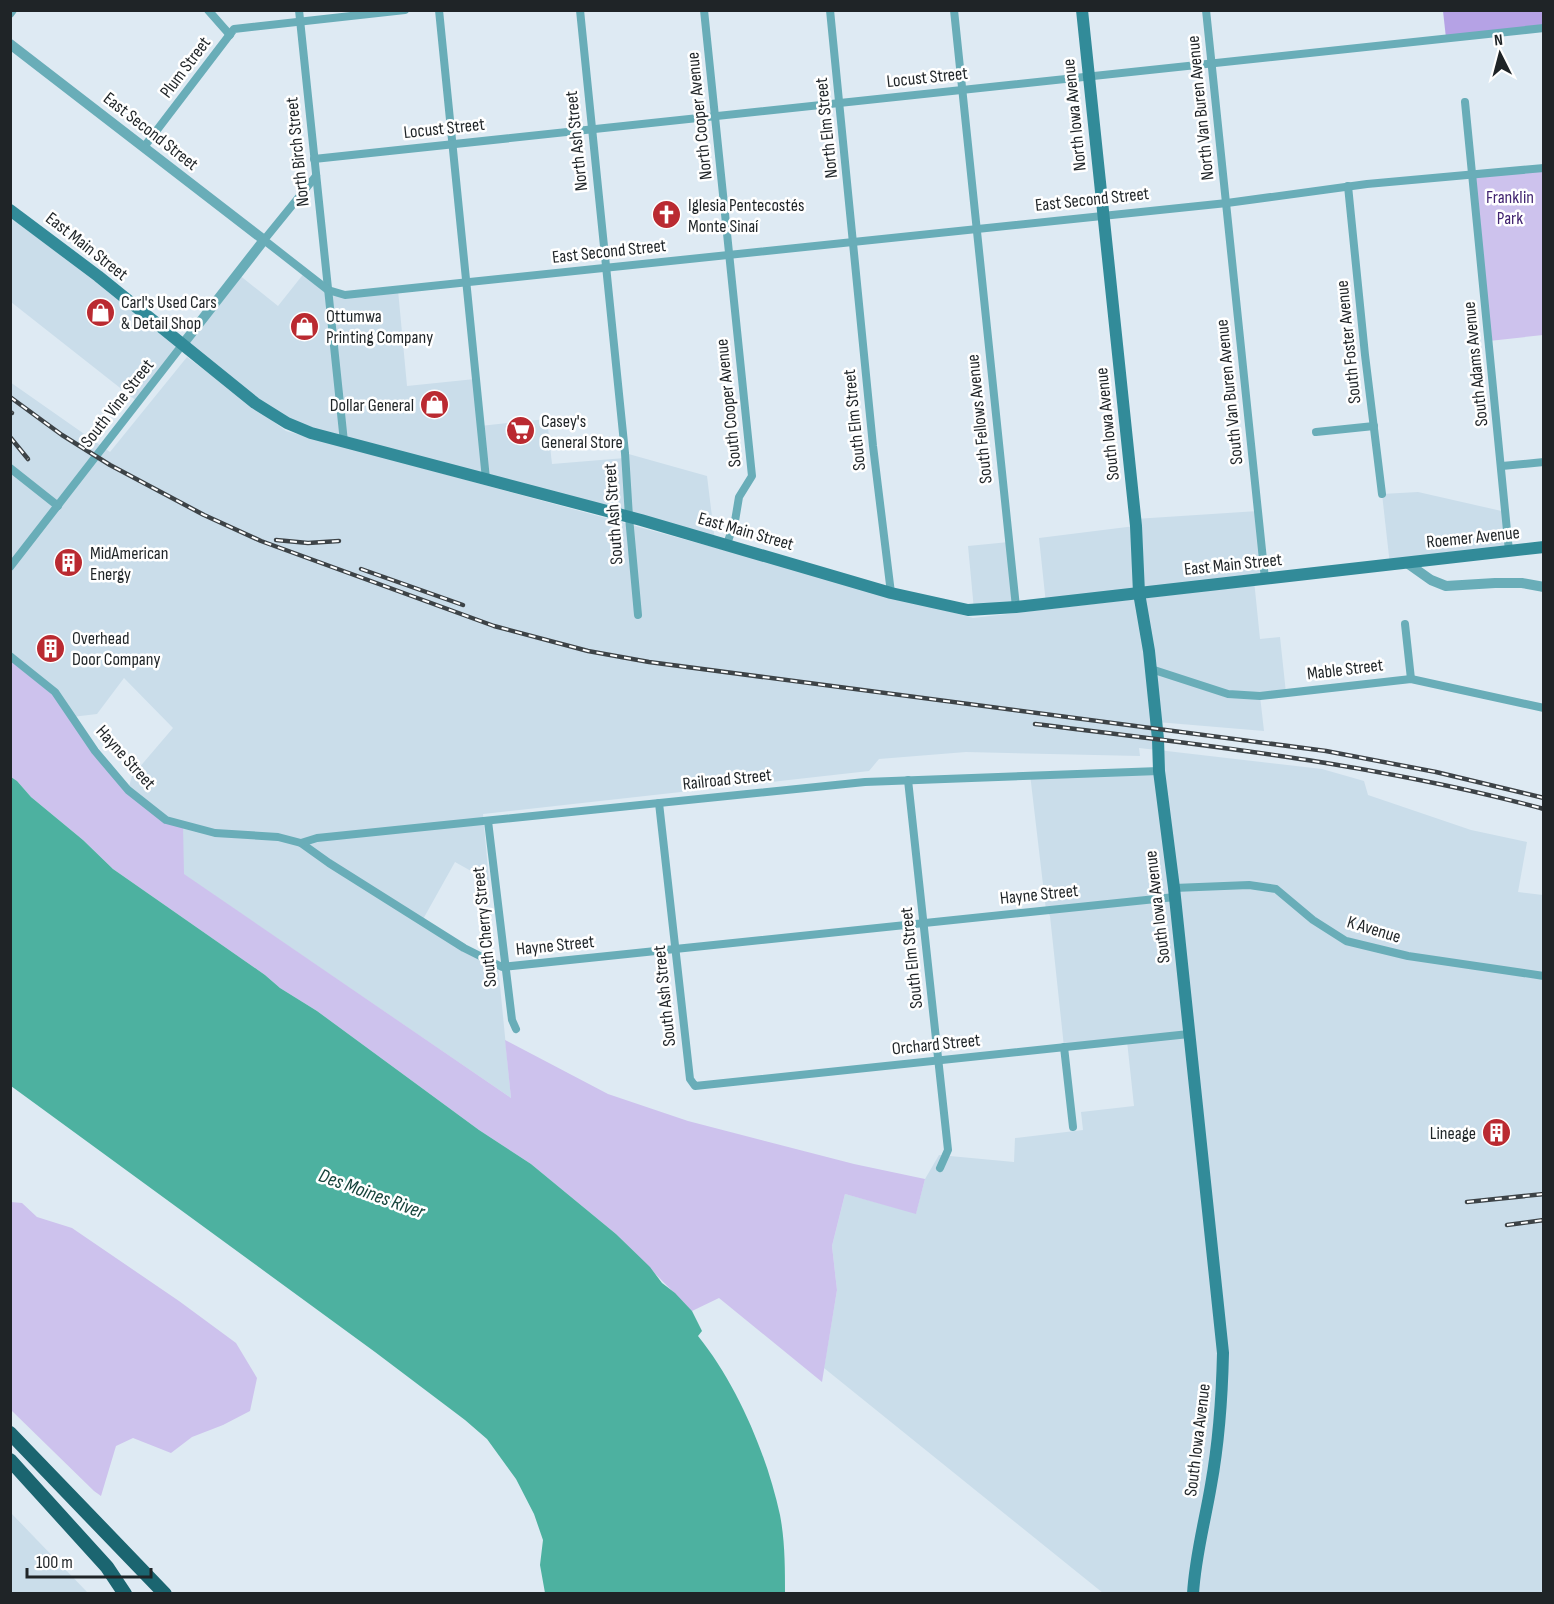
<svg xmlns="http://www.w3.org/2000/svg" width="1554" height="1604" viewBox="0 0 1554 1604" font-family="'Sofia Sans Condensed',sans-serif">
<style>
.built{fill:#caddea}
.green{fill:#cdc2ed}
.forest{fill:#b5a2e5}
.water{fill:#4db1a0}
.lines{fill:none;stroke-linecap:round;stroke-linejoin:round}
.minor{stroke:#69adb8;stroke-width:8}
.tertiary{stroke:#69adb8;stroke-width:10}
.secondary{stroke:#328b99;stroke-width:12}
.trunk{stroke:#1b6570;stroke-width:14}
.rail-casing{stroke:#3d4347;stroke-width:4.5}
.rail{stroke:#fff;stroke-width:2;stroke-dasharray:7;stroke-linecap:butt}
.labels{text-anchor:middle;stroke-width:5;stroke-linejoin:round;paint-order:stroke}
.street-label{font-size:18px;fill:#1f2427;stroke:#fff}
.park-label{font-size:18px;fill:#412370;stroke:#fff}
.poi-label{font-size:18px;fill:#1f2427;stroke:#fff;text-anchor:start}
.water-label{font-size:20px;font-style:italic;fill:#16433b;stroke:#fff}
</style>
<rect width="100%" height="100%" fill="#deeaf3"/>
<g class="built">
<path d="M 10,210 L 183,344 L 238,274 L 278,306 L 305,272 L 345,295 L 398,290 L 407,386 L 475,379 L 480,426 L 547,419 L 552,464 L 625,458 L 625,453 L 707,476 L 715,541 L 287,423 L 183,344 L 138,402 L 11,302 Z"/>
<path d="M 187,357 L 286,431 L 973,618 L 1232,588 L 1046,604 L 1039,538 L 1135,526 L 1135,519 L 1258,511 L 1265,579 L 1254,580 L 1260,639 L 1280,637 L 1286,693 L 1260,696 L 1264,731 L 1157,722 L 1158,750 L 1322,769 L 1364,781 L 1368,795 L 1471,830 L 1527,842 L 1518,892 L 1543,895 L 1543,1593 L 1103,1593 L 824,1368 L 837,1290 L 832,1246 L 845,1194 L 916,1213 L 925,1179 L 939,1155 L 1014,1162 L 1015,1138 L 1083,1130 L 1081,1112 L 1134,1106 L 1127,1041 L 1064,1047 L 1050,916 L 1046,910 L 1030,774 L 1158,771 L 1157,750 L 1139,748 L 1140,756 L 966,752 L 879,759 L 869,771 L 483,814 L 489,881 L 455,862 L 422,921 L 498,965 L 511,1098 L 183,874 L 183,825 L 166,820 L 128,790 L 132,776 L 173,728 L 124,678 L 97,714 L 72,717 L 11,656 L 10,382 L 110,452 Z"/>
<path d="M 1418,492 L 1506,512 L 1509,551 L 1390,565 L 1382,494 Z"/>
<path d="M 1009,542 L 1016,607 L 974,610 L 968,546 Z"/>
<path d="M 10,1513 L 11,1513 L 88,1593 L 11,1593 Z"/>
</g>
<g class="green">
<path d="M 1543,168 L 1543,335 L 1489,341 L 1472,174 Z"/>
<path d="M 10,657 C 25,668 45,680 57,695 C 94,741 123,805 183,825 L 184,874 L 511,1098 L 505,1040 L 608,1094 L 688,1121 L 854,1164 L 925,1179 L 916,1214 L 845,1194 L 832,1246 L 837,1290 L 822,1382 L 719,1298 L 692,1311 L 616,1234 L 531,1164 L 479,1130 L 317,1011 L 280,988 L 265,975 L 113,869 L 83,840 L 31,797 L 17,781 L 11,777 Z"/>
<path d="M 11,1202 L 22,1203 L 37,1217 L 72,1228 L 179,1301 L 236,1343 L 257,1378 L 250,1411 L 223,1425 L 192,1437 L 171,1453 L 133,1438 L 116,1446 L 101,1496 L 94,1491 L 11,1410 Z"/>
</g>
<path class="forest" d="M 1443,11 L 1543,11 L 1543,28 L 1446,38 Z"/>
<path class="water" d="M 11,777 L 17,781 L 31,797 L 83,840 L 113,869 L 265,975 L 280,988 L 317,1011 L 479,1130 L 531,1164 L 616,1234 L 650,1267 L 662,1283 L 675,1293 L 692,1311 L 702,1331 L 698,1336 C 737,1384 767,1455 780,1515 C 785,1541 785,1568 785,1593 L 545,1593 L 540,1565 L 543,1540 L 534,1514 L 516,1479 L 487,1439 L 465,1420 L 375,1352 L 11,1086 Z"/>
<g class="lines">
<g class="minor">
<path d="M 208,10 L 230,35"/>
<path d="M 299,10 L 344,442"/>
<path d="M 439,10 L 486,479"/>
<path d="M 580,10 L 625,453 L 629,517 L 638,615"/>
<path d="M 704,10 L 752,476 L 739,497 L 735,521 L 727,544"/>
<path d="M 830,10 L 873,446 L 891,593"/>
<path d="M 954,10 L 1016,607"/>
<path d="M 1206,10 L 1265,579"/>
<path d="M 10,14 L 13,10"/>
<path d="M 1465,102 L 1509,551"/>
<path d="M 144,147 L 234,29 L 405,10"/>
<path d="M 314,159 L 1544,28"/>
<path d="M 316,176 L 264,240 L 328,290 L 345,295 L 1227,203 L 1367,184 L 1544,168"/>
<path d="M 1348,186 L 1365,355 L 1382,494"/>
<path d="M 1316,432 L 1374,426"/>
<path d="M 1502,466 L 1544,462"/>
<path d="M 10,468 L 58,506"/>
<path d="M 10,567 L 183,344"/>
<path d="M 1405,624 L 1411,679"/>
<path d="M 10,656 L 55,692 L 95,751 L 128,790 L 166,820 L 215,833 L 278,837 L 301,843 L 329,863 L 464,948 L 502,967 L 1175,897"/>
<path d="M 1151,669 L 1228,694 L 1260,696 L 1411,679 L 1544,708"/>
<path d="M 908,780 L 948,1150 L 940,1168"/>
<path d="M 659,803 L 690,1079 L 695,1086 L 1189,1034"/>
<path d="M 488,821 L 512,1020 L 516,1029"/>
<path d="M 301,843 L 317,838 L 865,782 L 1159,771"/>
<path d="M 1174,888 L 1249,885 L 1276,889 L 1313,920 L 1346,941 L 1408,956 L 1544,976"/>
<path d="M 1064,1047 L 1073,1127"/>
</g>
<g class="tertiary">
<path d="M 10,44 L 264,240 L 183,344"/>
<path d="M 1407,563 L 1431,580 L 1446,586 L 1495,583 L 1522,583 L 1544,587"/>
</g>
<g class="secondary">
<path d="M 1082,10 L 1136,526 L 1139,593 L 1149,651 L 1158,739 L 1159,771 L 1174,888 L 1223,1353 C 1222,1398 1219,1441 1211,1485 C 1205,1521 1195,1557 1193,1594"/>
<path d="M 10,210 L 98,276 L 255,403 L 287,423 L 311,433 L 641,520 L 891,593 L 968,610 L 1016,607 L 1544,547"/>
</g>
<g class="trunk">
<path d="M 10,1433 L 165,1594"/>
<path d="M 10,1460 L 107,1567 L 125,1594"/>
</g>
<defs>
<g id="rail">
<path d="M 10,397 L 62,435 L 110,465 L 204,515 L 261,541 L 494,626 L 588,651 L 649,662 L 1326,751 L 1436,772 L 1544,798"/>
<path d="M 10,412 L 12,413"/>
<path d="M 10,437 L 28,459"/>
<path d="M 276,540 L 308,543 L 339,541"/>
<path d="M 361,569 L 463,605"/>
<path d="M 1035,724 C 1206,745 1377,764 1544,809"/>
<path d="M 1467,1202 L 1544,1194"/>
<path d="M 1507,1225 L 1544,1220"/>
</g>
</defs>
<use href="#rail" class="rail-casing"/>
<use href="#rail" class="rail"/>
</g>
<defs>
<symbol id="church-disc" viewBox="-11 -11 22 22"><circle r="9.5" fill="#ba2a31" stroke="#fff"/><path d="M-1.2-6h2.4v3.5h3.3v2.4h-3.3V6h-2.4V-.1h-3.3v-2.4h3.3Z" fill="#fff"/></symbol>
<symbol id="shop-disc" viewBox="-11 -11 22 22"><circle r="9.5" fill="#ba2a31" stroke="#fff"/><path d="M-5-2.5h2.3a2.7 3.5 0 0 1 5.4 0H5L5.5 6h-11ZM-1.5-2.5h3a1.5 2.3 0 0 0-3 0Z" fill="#fff"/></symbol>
<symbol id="supermarket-disc" viewBox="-11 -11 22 22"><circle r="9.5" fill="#ba2a31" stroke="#fff"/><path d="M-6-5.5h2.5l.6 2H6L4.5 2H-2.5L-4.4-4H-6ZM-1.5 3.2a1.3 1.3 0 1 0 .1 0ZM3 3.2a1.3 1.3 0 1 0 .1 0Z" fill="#fff"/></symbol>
<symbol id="building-disc" viewBox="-11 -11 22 22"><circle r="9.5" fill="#ba2a31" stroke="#fff"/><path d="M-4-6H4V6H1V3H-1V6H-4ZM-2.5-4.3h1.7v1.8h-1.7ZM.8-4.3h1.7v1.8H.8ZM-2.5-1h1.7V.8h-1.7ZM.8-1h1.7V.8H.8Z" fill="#fff"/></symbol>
</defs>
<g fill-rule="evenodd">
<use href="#church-disc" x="650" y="198" width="33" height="33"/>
<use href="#shop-disc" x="84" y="296" width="33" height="33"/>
<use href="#shop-disc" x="288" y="310" width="33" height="33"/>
<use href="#shop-disc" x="418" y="388" width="33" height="33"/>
<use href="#supermarket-disc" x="504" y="414" width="33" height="33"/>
<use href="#building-disc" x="52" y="546" width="33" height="33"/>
<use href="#building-disc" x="34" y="632" width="33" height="33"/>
<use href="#building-disc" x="1480" y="1116" width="33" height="33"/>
</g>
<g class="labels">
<g class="street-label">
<text transform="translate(185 67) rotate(-53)" y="6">Plum Street</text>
<text transform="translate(927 77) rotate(-6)" y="6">Locust Street</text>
<text transform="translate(1200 108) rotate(-96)" y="6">North Van Buren Avenue</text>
<text transform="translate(1074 115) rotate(-96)" y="6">North Iowa Avenue</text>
<text transform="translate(699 116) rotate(-96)" y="6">North Cooper Avenue</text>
<text transform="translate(444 128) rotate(-6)" y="6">Locust Street</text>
<text transform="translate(826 128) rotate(-96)" y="6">North Elm Street</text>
<text transform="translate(151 131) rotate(38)" y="6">East Second Street</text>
<text transform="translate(576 141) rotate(-96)" y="6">North Ash Street</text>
<text transform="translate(297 152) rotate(-96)" y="6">North Birch Street</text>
<text transform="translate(1092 199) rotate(-6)" y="6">East Second Street</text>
<text transform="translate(87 246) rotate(38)" y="6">East Main Street</text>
<text transform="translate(609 251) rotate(-6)" y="6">East Second Street</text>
<text transform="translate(1348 342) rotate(-96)" y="6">South Foster Avenue</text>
<text transform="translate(1475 364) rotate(-96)" y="6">South Adams Avenue</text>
<text transform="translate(1229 392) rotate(-96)" y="6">South Van Buren Avenue</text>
<text transform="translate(117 403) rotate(-52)" y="6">South Vine Street</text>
<text transform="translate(728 403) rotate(-96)" y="6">South Cooper Avenue</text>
<text transform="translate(979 419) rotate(-96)" y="6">South Fellows Avenue</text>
<text transform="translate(854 420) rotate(-96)" y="6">South Elm Street</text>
<text transform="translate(1107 424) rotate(-96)" y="6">South Iowa Avenue</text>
<text transform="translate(613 514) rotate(-94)" y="6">South Ash Street</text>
<text transform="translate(746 531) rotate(16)" y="6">East Main Street</text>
<text transform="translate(1473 537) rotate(-6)" y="6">Roemer Avenue</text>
<text transform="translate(1233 564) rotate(-6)" y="6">East Main Street</text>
<text transform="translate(1345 669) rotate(-7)" y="6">Mable Street</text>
<text transform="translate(126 757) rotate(48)" y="6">Hayne Street</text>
<text transform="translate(727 779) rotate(-6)" y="6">Railroad Street</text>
<text transform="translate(1039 894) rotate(-6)" y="6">Hayne Street</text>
<text transform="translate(1157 907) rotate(-97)" y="6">South Iowa Avenue</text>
<text transform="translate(484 927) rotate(-96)" y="6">South Cherry Street</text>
<text transform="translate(1374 929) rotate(17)" y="6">K Avenue</text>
<text transform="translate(555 945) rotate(-6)" y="6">Hayne Street</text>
<text transform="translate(911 958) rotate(-96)" y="6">South Elm Street</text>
<text transform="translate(664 996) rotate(-96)" y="6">South Ash Street</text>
<text transform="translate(936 1044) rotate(-6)" y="6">Orchard Street</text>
<text transform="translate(1197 1440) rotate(-83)" y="6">South Iowa Avenue</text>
</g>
<g class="park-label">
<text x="1510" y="203">Franklin<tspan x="1510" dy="21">Park</tspan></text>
</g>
<g class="poi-label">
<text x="688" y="211">Iglesia Pentecostés<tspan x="688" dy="21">Monte Sinaí</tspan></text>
<text x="121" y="308">Carl's Used Cars<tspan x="121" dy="21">&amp; Detail Shop</tspan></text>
<text x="326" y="322">Ottumwa<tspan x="326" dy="21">Printing Company</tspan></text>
<text x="414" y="411" text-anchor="end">Dollar General</text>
<text x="541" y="427">Casey's<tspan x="541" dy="21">General Store</tspan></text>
<text x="90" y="559">MidAmerican<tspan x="90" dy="21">Energy</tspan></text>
<text x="72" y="644">Overhead<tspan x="72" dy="21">Door Company</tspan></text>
<text x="1476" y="1139" text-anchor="end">Lineage</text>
</g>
<g class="water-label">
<text transform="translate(372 1193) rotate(20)" y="7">Des Moines River</text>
</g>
</g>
<rect width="1554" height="1604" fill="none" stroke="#1f2427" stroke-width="24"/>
<g transform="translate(1500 54) rotate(354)" stroke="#ffffff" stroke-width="4.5" paint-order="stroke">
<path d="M0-4.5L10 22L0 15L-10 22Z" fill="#1f2427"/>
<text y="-9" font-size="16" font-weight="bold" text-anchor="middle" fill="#1f2427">N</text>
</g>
<path d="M27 1568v9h124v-9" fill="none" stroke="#1f2427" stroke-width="3"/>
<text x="36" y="1568" font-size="18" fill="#1f2427" stroke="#ffffff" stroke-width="4.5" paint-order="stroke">100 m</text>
</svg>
